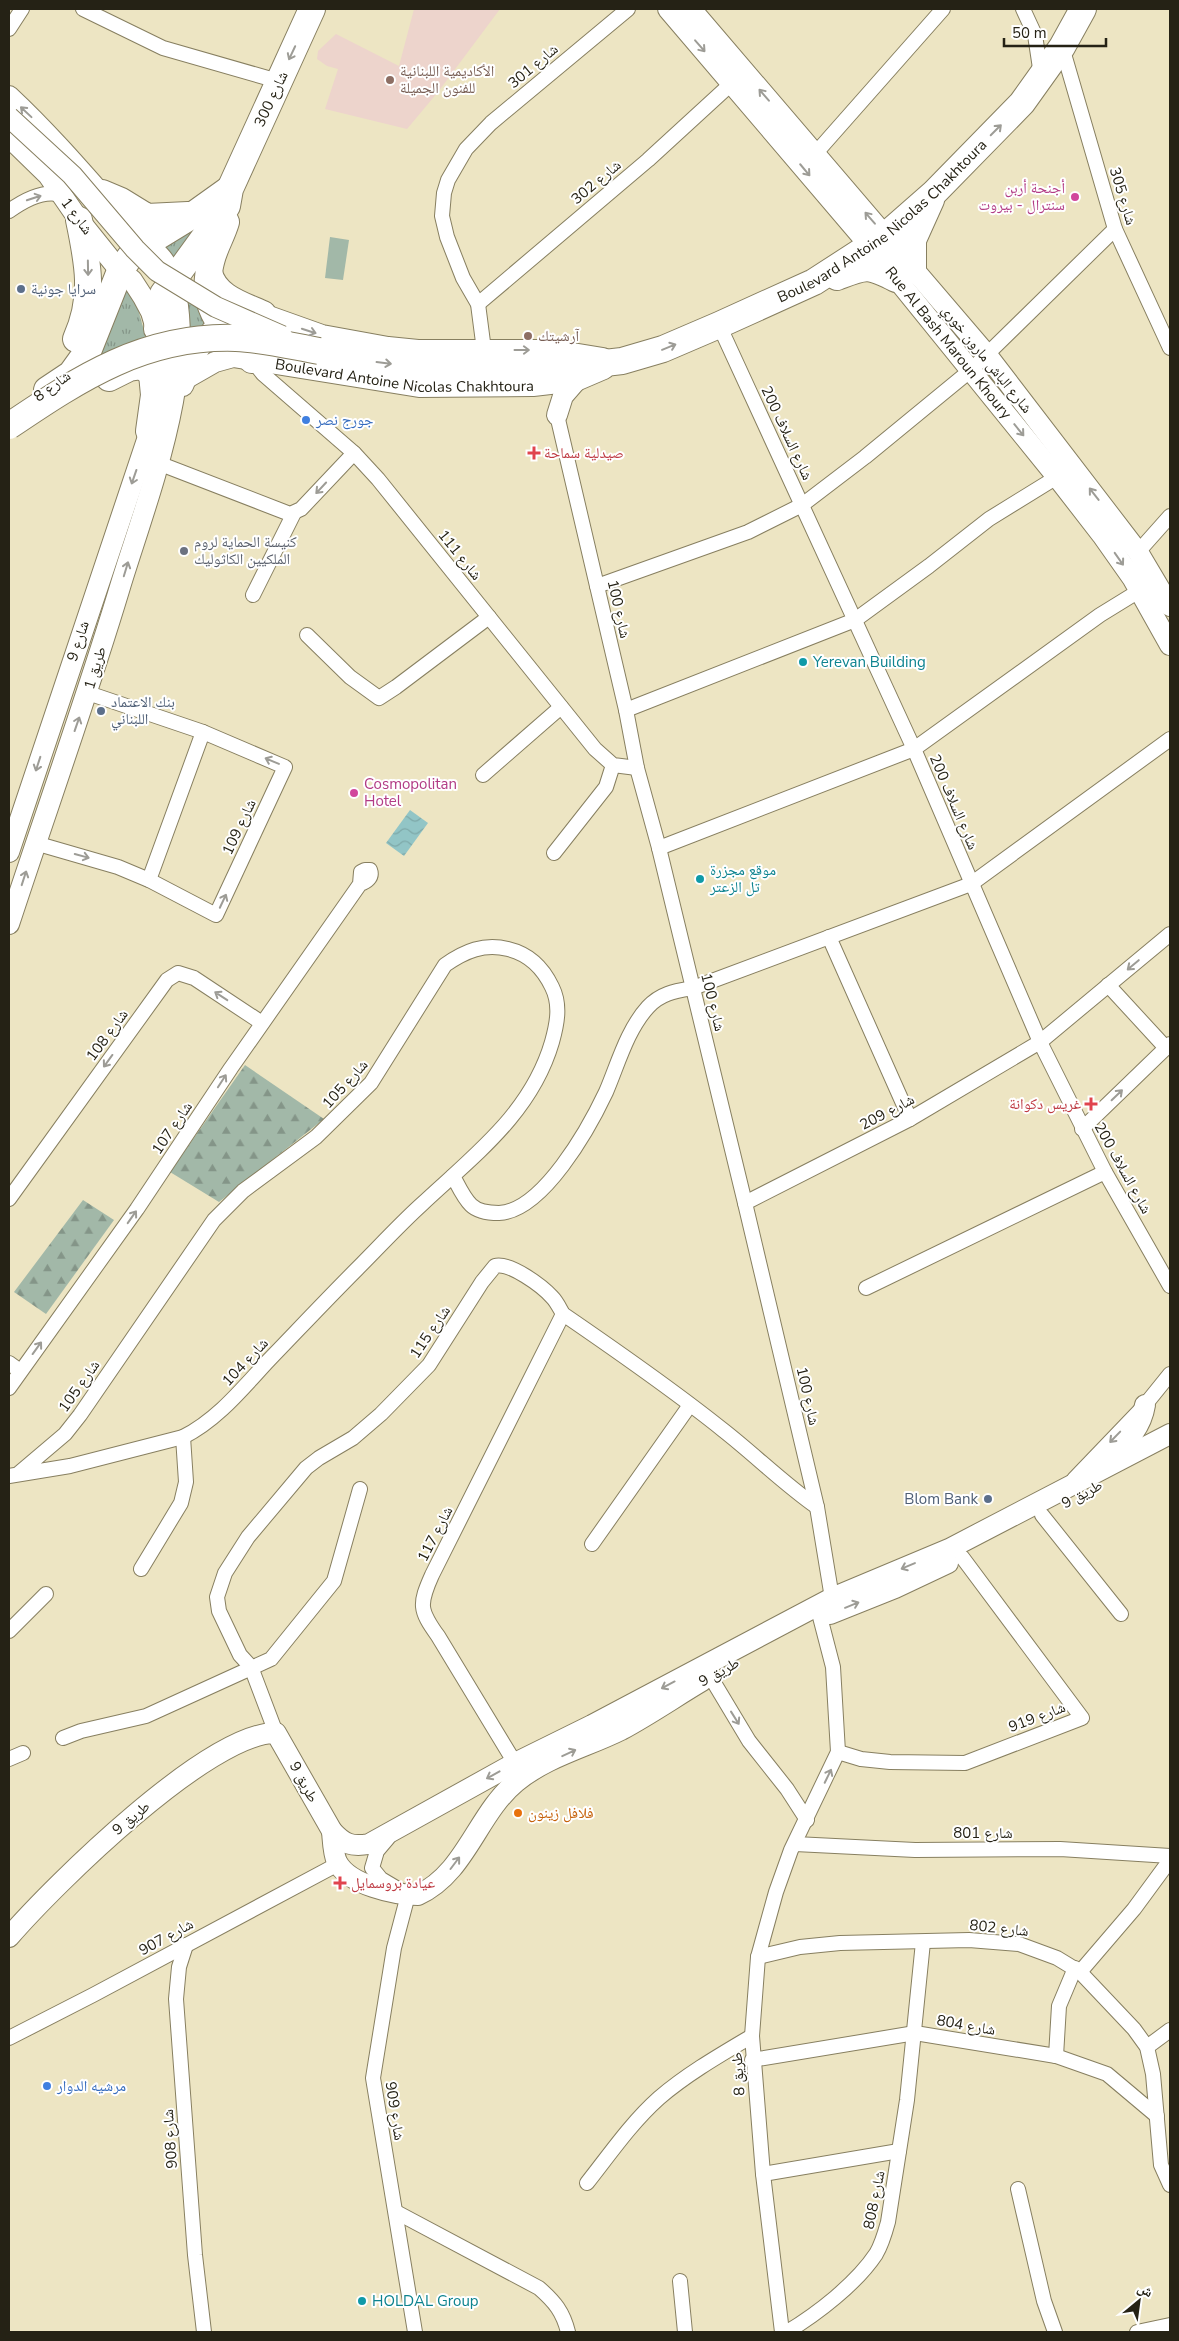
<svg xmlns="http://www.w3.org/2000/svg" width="1179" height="2341" viewBox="0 0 1179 2341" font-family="'Nunito Sans','Noto Naskh Arabic',sans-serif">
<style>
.education{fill:#edd4cc}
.grass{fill:url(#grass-tufts)}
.forest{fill:url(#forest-firs)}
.park{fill:#a2b8a8}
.water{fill:url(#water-waves)}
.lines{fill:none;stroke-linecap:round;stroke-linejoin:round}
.street-casing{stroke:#877f60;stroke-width:16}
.secondary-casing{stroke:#877f60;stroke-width:22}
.highway-casing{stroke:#877f60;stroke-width:28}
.street{stroke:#fff;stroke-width:14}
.secondary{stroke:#fff;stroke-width:20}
.highway{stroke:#fff;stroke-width:26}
.secondary-bridge-casing{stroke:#877f60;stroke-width:22;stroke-linecap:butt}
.highway-bridge-casing{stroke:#877f60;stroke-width:28;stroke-linecap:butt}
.secondary-bridge{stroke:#fff;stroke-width:20}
.highway-bridge{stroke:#fff;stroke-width:26}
.oneway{stroke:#9d9c96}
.education-dot{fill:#8d6e63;stroke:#fff;stroke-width:2}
.hotel-dot{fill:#d1479c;stroke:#fff;stroke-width:2}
.service-dot{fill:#5c6f8a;stroke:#fff;stroke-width:2}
.shop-dot{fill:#3f7fe0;stroke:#fff;stroke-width:2}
.health-dot{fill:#e0444e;stroke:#fff;stroke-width:2}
.worship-dot{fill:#6b7280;stroke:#fff;stroke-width:2}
.culture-dot{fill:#0f9aa8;stroke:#fff;stroke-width:2}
.food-dot{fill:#e8710a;stroke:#fff;stroke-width:2}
.labels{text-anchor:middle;stroke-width:4;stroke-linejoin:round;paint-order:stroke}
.street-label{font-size:15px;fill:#252215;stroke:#fff}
.education-label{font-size:15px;fill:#785e54;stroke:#fff;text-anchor:start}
.hotel-label{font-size:15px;fill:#b23c85;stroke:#fff;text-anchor:end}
.service-label{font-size:15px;fill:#4e5e75;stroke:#fff;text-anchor:start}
.shop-label{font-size:15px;fill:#366cbe;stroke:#fff;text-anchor:start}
.health-label{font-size:15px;fill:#be3a42;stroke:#fff;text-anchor:start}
.worship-label{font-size:15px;fill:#5b616d;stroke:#fff;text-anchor:start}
.culture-label{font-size:15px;fill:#0d838f;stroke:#fff;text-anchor:start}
.food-label{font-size:15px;fill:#c56008;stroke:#fff;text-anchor:start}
</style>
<defs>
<pattern id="grass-tufts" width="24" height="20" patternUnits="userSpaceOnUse" patternTransform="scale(1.25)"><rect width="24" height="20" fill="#a2b8a8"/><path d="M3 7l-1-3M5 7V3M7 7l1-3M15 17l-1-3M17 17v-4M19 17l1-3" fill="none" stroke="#849588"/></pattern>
<pattern id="forest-firs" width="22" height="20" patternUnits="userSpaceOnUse" patternTransform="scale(1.25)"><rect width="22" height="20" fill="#a2b8a8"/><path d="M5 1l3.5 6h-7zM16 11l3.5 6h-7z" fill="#849588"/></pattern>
<pattern id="water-waves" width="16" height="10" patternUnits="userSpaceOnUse" patternTransform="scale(1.25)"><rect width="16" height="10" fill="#92c5c6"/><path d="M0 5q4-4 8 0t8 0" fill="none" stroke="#7ea9a9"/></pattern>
</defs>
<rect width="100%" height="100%" fill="#ede5c3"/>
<path class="education" d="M 414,9 L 500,9 L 438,92 L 407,129 L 325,109 L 338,69 L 327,66 L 317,59 L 318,51 L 336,34 L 399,66 Z"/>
<g class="grass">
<path d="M 202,224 L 176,261 L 160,243 Z"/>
<path d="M 124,283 L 136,302 L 149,348 L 106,362 L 92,350 Z"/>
<path d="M 180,298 L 203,311 L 210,325 L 185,339 Z"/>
</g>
<g class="forest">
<path d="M 245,1065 L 324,1119 L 219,1202 L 170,1172 Z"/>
<path d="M 83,1200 L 114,1220 L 46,1314 L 14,1292 Z"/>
</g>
<path class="park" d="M 330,237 L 349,240 L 343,280 L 325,278 Z"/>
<path class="water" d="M 410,810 L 428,823 L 404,856 L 386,843 Z"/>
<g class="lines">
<defs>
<g id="street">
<path d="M 83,9 L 163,48 L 278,81"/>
<path d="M 1023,9 L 1035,35 L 1041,75"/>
<path d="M 9,29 L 22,9"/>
<path d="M 1062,47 L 1115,229 L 1170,348"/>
<path d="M 815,154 L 943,9"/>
<path d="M 9,211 C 23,201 43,189 61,195"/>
<path d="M 478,304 L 648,160 L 732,83"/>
<path d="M 719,325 L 914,749 L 1040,1042 L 1105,1172 L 1170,1286"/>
<path d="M 484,350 L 478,304 L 463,278 L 447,237 L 442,216 L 444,193 L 448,180 L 466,149 L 491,123 L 628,9"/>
<path d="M 252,360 L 263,374 L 354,453 L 378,479 L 595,749 L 613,765 L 637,768"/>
<path d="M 557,415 L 626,710 L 637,768 L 659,848 L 745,1203 L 817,1507 L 832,1598"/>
<path d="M 158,463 L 290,514 L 301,509 L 354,453"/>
<path d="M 1138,552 L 1170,516"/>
<path d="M 597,586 L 748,532 L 802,505 L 865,457 L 971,370 L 1115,229"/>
<path d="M 253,595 L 294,513"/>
<path d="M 307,635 L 350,677 L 379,698 L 396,687 L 489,617"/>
<path d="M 626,710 L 855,620 L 929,566 L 989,519 L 1057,477"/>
<path d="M 483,775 L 561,707"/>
<path d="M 35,843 L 118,867 L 149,880 L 216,915 L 285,767 L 203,732 L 88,693"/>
<path d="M 659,848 L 914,749 L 1100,615 L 1139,591"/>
<path d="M 554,853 L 606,787 L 613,765"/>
<path d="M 149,880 L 203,732"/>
<path d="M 829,937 L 910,1119"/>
<path d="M 1108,985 L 1166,1048"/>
<path d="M 1082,1129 L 1170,1044"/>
<path d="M 453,1176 C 458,1185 463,1197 471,1205 C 478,1212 490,1213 499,1213 C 543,1211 589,1128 606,1092 C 618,1064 627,1030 648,1007 C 661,993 676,991 693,988 L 971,884 L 1170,739"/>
<path d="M 9,1199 L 167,980 L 178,973 L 194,978 L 262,1023"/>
<path d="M 745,1203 L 910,1119 L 1040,1042 L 1170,934"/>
<path d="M 866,1288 L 1105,1172"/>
<path d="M 9,1363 L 20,1371"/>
<path d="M 9,1388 L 137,1209 L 231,1068 L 360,884 C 366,882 373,878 370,870 L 365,870 L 361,872 L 360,884"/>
<path d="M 9,1476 L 70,1466 L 183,1437 C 217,1420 242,1389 267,1362 C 297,1331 326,1300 357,1269 C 378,1248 399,1225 421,1205 C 473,1156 531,1114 552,1042 C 557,1024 561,1005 552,987 C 543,968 529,954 508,949 C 484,943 465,951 445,965 L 371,1083 L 316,1137 L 243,1191 L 214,1220 L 80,1415 L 65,1434 L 19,1473"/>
<path d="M 1074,1479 L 1145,1405 L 1170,1374"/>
<path d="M 1042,1515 L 1121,1614"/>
<path d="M 592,1544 L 690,1405"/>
<path d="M 141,1569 L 181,1503 L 186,1482 L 183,1437"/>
<path d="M 9,1631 L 46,1594"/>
<path d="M 710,1676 L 749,1741 L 787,1789 L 807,1820"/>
<path d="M 276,1733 L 251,1667 L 240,1655 L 219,1611 L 217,1597 L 225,1573 L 248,1537 L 306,1468 L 319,1458 L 353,1438 L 381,1414 L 429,1365 L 482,1282 L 495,1266 C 510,1262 542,1286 552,1297 C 557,1302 560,1309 563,1314 C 617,1351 672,1389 723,1430 C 755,1455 784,1484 817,1507"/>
<path d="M 63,1738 L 81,1731 L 146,1716 L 271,1659 L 334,1581 L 360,1489"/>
<path d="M 838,1752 L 861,1759 L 890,1762 L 965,1763 L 1082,1718 L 962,1557"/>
<path d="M 9,1759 L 23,1753"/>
<path d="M 515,1763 L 438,1636 C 419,1610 419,1604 432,1575 L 563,1314"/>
<path d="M 388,1838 L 377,1851 L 372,1868 L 381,1879 L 408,1895 L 394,1948 L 373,2078 L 415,2332"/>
<path d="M 795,1844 L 915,1850 L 1060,1849 L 1170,1856"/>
<path d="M 186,1945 L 179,1967 L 176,1999 L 195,2255 L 204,2332"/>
<path d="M 758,1957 L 800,1947 L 840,1943 L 969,1940 L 1019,1944 L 1057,1958 L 1080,1972 L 1134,2029 L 1147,2047 L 1153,2074 L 1161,2165 L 1170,2185"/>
<path d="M 1080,1972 L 1134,1909 L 1170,1860"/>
<path d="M 9,2038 L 93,1995 L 338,1864"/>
<path d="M 1147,2047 L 1170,2030"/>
<path d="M 1056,2056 L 1059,2006 L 1075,1968"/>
<path d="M 752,2060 L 915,2033 L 1056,2056 L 1107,2074 L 1157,2116"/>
<path d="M 763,2174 L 899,2151"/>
<path d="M 587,2183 C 610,2154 631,2123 659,2098 C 687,2074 720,2055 752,2036"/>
<path d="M 1018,2189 L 1044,2301 L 1055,2332"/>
<path d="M 396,2212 L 539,2288 C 555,2302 563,2312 568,2332"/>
<path d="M 680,2281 L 685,2332"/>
<path d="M 782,2332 L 763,2174 L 752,2036 L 758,1957 L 776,1892 L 791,1850 L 838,1752 L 833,1667 L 820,1617"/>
<path d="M 787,2332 C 817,2314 856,2284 876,2254 C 882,2244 885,2233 888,2222 L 907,2100 L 923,1942"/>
<path d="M 1137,2332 L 1170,2325"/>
</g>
<g id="secondary">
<path id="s1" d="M 668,9 L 870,246 L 1057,477 L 1102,535 L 1133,579 L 1170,645"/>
<path d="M 691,9 L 987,355 L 1138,552 L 1170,606"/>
<path d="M 9,96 C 54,138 93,185 134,231 C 144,243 162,254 168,268 C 205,354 146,501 120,587 C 86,700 46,811 9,924"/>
<path d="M 9,137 L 48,175 L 79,220 L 120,271 L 132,280 L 143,297 L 151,312 L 160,342 L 161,379 L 157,410 L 9,852"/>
<path d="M 250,311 L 263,314 L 322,335 L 388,347 L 418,350 L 554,350 L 603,358"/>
<path id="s2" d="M 187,378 L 215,362 L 233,357 L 419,387 L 533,386 L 576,381 L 604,369"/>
<path d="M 183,386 L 199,349 L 212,330"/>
<path d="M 557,415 L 563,396 L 576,381"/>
<path d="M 1108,1460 C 1125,1443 1141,1430 1145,1405"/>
<path d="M 830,1614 L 895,1588 L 948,1563"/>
<path d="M 332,1831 C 333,1842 333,1853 337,1862 C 349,1885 395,1895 418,1895 C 466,1873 477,1814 516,1782 C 546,1757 587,1747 621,1730 C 649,1715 675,1697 702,1681"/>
<path d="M 9,1937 C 54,1885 209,1732 276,1733 L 332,1831 C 344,1844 351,1847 369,1844 L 515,1763 L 592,1725 L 832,1598 L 949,1549 L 1170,1434"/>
</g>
<g id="highway">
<path d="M 102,193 L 121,201 L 147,217 L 188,215"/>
<path d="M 226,222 C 222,236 214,248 211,262 C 198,308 223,329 252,360"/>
<path d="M 913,270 L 913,240 L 931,200"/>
<path d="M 209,272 C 214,297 243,305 263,314"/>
<path d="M 837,277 C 866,266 867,264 896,279"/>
<path d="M 157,329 L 160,302 L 163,294 L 227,206 L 230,189 L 312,9"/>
<path d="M 76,339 C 95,297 88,263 79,220"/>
<path id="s3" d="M 319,351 L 359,361 L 425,368 L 487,371 L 553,369 L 622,361 L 663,349 L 719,325 L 814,282 L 885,236 L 934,193 L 1022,103 L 1062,47 L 1083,9"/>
<path d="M 109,378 L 129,368 L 142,366 L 152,374 L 154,395 L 149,431"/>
<path d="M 47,390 L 71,374 L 89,349 L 120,271 L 134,251 L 193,215 L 228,190"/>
</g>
</defs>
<use href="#street" class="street-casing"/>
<use href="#secondary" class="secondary-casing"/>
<use href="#highway" class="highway-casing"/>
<use href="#street" class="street"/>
<use href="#secondary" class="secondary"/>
<use href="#highway" class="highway"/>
<defs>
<path id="secondary-bridge" d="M 9,117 L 72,175 L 135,249 L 157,271 L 216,307 L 282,336"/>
<path id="highway-bridge" d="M 9,426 C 80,378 145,335 236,338 C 264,339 291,346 319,351"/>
</defs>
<use href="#secondary-bridge" class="secondary-bridge-casing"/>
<use href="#highway-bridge" class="highway-bridge-casing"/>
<use href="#secondary-bridge" class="secondary-bridge"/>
<use href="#highway-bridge" class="highway-bridge"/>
</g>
<defs><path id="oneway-shaft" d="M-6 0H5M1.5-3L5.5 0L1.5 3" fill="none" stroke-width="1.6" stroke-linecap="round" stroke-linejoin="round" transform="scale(1.25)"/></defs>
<g class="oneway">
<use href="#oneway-shaft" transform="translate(700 46) rotate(49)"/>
<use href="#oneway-shaft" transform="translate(292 53) rotate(115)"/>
<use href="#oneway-shaft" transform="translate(764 95) rotate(-131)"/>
<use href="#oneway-shaft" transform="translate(26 112) rotate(-137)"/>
<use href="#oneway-shaft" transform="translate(996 130) rotate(-45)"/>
<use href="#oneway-shaft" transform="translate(805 170) rotate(50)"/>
<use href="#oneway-shaft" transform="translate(34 198) rotate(-18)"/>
<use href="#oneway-shaft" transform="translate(870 218) rotate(-131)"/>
<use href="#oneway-shaft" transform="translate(88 268) rotate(89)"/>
<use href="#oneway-shaft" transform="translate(309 331) rotate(18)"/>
<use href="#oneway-shaft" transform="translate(669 347) rotate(-22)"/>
<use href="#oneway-shaft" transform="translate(522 350)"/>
<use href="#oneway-shaft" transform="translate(384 363) rotate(7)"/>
<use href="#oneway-shaft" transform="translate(1019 430) rotate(51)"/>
<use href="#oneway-shaft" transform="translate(134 477) rotate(109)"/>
<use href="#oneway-shaft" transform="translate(321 488) rotate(133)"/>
<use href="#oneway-shaft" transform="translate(1094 494) rotate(-128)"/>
<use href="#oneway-shaft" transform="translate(1119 559) rotate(55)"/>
<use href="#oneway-shaft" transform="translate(126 569) rotate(-73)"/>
<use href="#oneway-shaft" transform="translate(77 724) rotate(-71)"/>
<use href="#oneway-shaft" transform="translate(272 761) rotate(-157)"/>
<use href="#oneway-shaft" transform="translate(38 764) rotate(108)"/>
<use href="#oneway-shaft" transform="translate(82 856) rotate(15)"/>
<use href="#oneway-shaft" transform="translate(24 878) rotate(-72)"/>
<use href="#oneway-shaft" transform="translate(223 901) rotate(-65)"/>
<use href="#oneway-shaft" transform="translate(1133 965) rotate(140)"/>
<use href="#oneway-shaft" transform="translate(221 996) rotate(-147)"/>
<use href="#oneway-shaft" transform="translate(108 1061) rotate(126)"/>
<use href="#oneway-shaft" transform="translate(222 1081) rotate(-57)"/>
<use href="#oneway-shaft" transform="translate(1117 1095) rotate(-44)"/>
<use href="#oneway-shaft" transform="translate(132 1217) rotate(-55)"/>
<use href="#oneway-shaft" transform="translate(37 1348) rotate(-54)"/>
<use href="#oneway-shaft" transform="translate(1115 1437) rotate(134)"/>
<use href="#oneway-shaft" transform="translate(908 1566) rotate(157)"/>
<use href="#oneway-shaft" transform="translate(852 1605) rotate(-22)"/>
<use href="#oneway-shaft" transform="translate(668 1685) rotate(152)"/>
<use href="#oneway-shaft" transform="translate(735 1718) rotate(58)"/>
<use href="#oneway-shaft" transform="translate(569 1753) rotate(-25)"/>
<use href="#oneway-shaft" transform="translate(493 1775) rotate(151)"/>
<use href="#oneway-shaft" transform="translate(828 1776) rotate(-64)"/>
<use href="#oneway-shaft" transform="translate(455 1863) rotate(-53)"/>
</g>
<g class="education-dot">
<circle cx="390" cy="80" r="5"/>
<circle cx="528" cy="336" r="5"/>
</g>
<g class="hotel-dot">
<circle cx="1075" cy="197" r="5"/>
<circle cx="354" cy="793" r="5"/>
</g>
<g class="service-dot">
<circle cx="21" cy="289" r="5"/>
<circle cx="101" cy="711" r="5"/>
<circle cx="988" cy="1499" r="5"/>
</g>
<g class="shop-dot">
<circle cx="306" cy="420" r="5"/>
<circle cx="47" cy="2086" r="5"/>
</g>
<g class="health-dot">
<path d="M531.5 445.5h5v5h5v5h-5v5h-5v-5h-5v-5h5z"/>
<path d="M1088.5 1096.5h5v5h5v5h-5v5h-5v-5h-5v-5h5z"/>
<path d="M337.5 1875.5h5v5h5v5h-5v5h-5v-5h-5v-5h5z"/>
</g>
<circle class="worship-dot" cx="184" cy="551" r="5"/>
<g class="culture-dot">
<circle cx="803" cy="662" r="5"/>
<circle cx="700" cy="879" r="5"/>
<circle cx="362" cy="2301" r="5"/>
</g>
<circle class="food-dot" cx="518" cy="1813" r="5"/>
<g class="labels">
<g class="street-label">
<text transform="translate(533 66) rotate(-40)" y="5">شارع 301</text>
<text transform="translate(271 99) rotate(-65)" y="5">شارع 300</text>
<text transform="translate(596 182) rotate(-40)" y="5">شارع 302</text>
<text transform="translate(1123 196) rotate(73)" y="5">شارع 305</text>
<text transform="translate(77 216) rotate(53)" y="5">شارع 1</text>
<text dy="5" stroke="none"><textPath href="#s3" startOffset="604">Boulevard Antoine Nicolas Chakhtoura</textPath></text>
<text dy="5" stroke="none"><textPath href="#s1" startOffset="436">Rue Al Bash Maroun Khoury</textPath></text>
<text transform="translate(987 359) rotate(51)" y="5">شارع الباش مارون خوري</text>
<text dy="5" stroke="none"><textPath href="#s2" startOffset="224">Boulevard Antoine Nicolas Chakhtoura</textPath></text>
<text transform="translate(52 386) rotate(-36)" y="5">شارع 8</text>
<text transform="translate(787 433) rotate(65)" y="5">200 شارع السلاف</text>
<text transform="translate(460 555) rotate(51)" y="5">شارع 111</text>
<text transform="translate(619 609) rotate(77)" y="5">شارع 100</text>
<text transform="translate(78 641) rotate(-72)" y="5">شارع 9</text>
<text transform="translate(95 668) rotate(-73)" y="5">طريق 1</text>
<text transform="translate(954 802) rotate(67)" y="5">200 شارع السلاف</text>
<text transform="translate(239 827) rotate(-65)" y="5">شارع 109</text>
<text transform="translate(713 1002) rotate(76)" y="5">شارع 100</text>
<text transform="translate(107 1035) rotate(-54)" y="5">شارع 108</text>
<text transform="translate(345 1084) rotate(-48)" y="5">شارع 105</text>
<text transform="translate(887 1112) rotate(-28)" y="5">شارع 209</text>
<text transform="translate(172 1128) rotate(-56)" y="5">شارع 107</text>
<text transform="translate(1123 1168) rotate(61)" y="5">200 شارع السلاف</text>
<text transform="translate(430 1332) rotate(-56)" y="5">شارع 115</text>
<text transform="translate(245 1362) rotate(-47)" y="5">شارع 104</text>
<text transform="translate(79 1386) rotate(-55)" y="5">شارع 105</text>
<text transform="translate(808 1396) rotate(77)" y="5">شارع 100</text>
<text transform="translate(1082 1494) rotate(-28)" y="5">9 طريق</text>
<text transform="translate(435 1534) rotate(-63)" y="5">شارع 117</text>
<text transform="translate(719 1672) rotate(-29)" y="5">9 طريق</text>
<text transform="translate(1037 1717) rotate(-21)" y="5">شارع 919</text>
<text transform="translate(304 1782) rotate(62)" y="5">9 طريق</text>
<text transform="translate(131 1818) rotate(-40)" y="5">طريق 9</text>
<text x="983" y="1838">شارع 801</text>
<text transform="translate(999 1928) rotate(6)" y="5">شارع 802</text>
<text transform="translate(166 1937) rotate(-29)" y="5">شارع 907</text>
<text transform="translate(966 2025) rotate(10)" y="5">شارع 804</text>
<text transform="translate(738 2074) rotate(-94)" y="5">طريق 8</text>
<text transform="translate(395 2111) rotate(81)" y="5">شارع 909</text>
<text transform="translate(170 2139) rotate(-94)" y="5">شارع 908</text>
<text transform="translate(874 2200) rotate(-79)" y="5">شارع 808</text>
</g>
<g class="education-label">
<text x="400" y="76">الأكاديمية اللبنانية<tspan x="400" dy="17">للفنون الجميلة</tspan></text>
<text x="538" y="341">آرشيتك</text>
</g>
<g class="hotel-label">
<text x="1065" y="193">أجنحة أربن<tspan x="1065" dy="17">سنترال - بيروت</tspan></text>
<text x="364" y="789" text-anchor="start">Cosmopolitan<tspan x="364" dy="17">Hotel</tspan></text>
</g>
<g class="service-label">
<text x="31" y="294">سرايا جونية</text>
<text x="111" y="707">بنك الاعتماد<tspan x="111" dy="17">اللبناني</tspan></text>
<text x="978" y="1504" text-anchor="end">Blom Bank</text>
</g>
<g class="shop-label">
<text x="316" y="425">جورج نصر</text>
<text x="57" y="2091">مرشيه الدوار</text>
</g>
<g class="health-label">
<text x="544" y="458">صيدلية سماحة</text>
<text x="1081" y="1109" text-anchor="end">غريس دكوانة</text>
<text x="351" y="1888">عيادة بروسمايل</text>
</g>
<g class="worship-label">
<text x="194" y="547">كنيسة الحماية لروم<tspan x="194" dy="17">الملكيين الكاثوليك</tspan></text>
</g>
<g class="culture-label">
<text x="813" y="667">Yerevan Building</text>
<text x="710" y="875">موقع مجزرة<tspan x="710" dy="17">تل الزعتر</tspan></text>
<text x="372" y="2306">HOLDAL Group</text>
</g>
<g class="food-label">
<text x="528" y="1818">فلافل زينون</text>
</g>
</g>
<rect width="1179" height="2341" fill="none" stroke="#252215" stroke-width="20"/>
<g transform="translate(1139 2301) rotate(29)" stroke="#ffffff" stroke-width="4" paint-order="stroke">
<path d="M0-4L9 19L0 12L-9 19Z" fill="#252215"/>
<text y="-8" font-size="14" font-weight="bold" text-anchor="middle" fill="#252215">ش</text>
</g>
<path d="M1004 38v8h102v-8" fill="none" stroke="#252215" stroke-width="2.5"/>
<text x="1012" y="38" font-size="15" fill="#252215" stroke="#ffffff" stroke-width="4" paint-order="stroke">50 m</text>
</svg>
